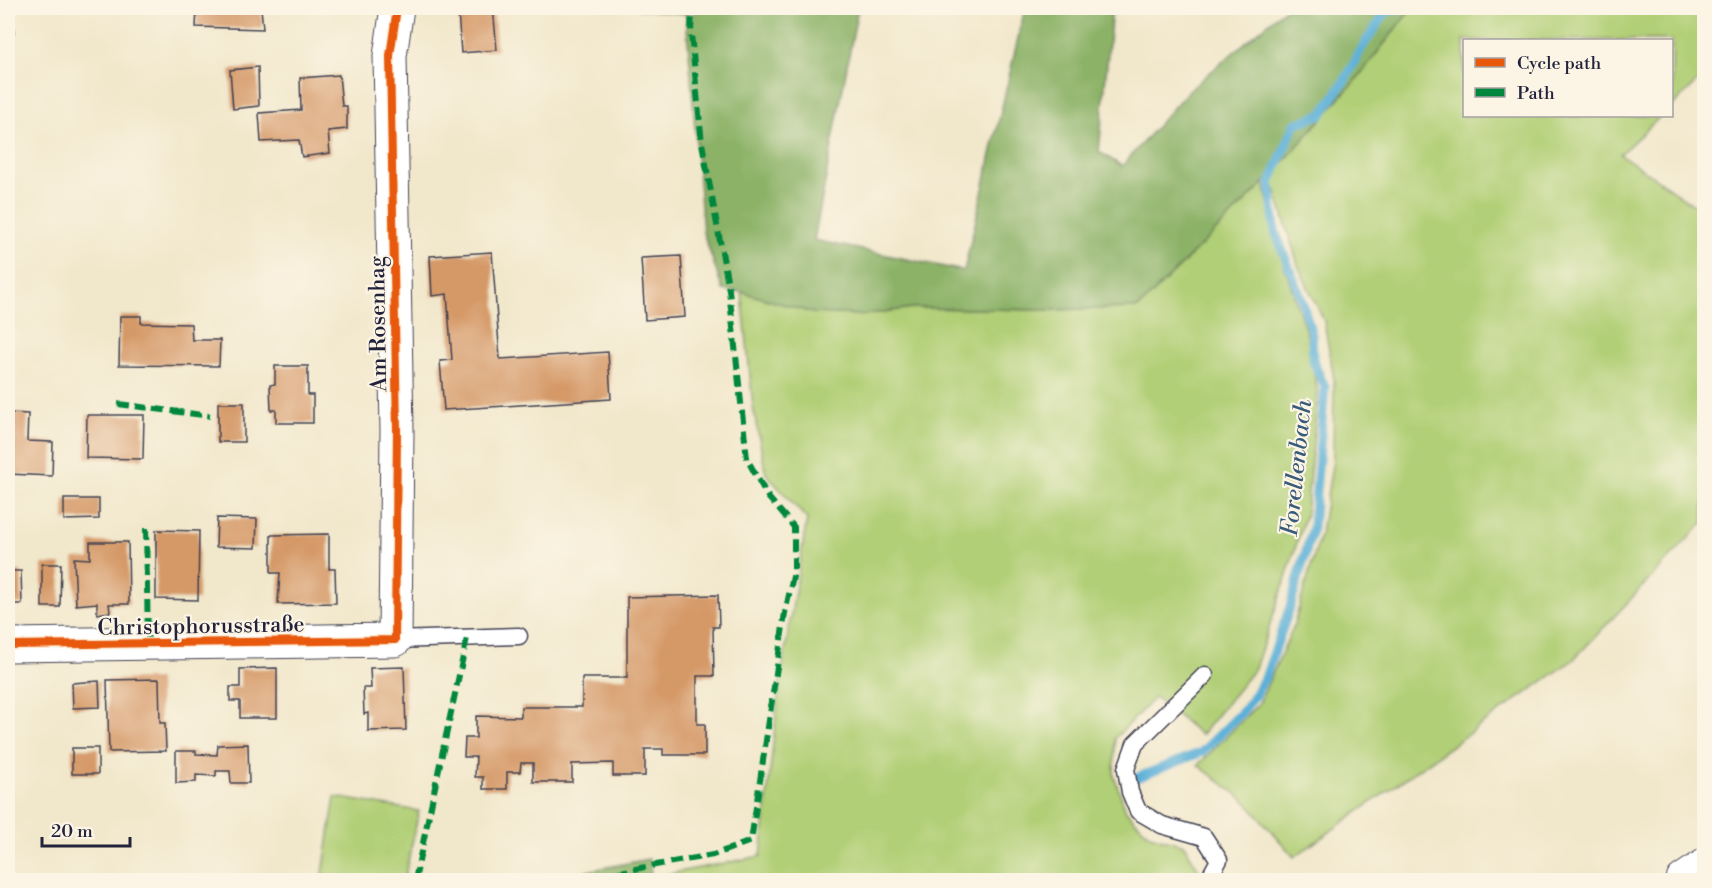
<svg xmlns="http://www.w3.org/2000/svg" width="1712" height="888" viewBox="0 0 1712 888" font-family="'Libre Bodoni',serif">
<style>
.green{fill:#b1cf76;stroke:#6a7858;stroke-width:1.5}
.forest{fill:#8cb267;stroke:#576a51;stroke-width:1.5}
.lines{fill:none;stroke-linecap:round;stroke-linejoin:round}
.stream{stroke:#5cb0d8;stroke-width:9}
.building{fill:#d59968}
.lane-casing{stroke:#414051;stroke-width:19}
.street-casing{stroke:#414051;stroke-width:35}
.secondary-casing{stroke:#414051;stroke-width:35}
.lane{stroke:#fff;stroke-width:16}
.street{stroke:#fff;stroke-width:33}
.secondary{stroke:#fff;stroke-width:33}
.quiet{stroke:#00873e;stroke-width:6;stroke-dasharray:12 6;stroke-linecap:butt}
.cycleway-casing{stroke:#fcf5e5;stroke-width:11}
.cycleway{stroke:#e8590c;stroke-width:8}
.labels{text-anchor:middle;stroke-width:4.5;stroke-linejoin:round;paint-order:stroke}
.street-label{font-size:22px;fill:#22223b;stroke:#fcf5e5}
.water-label{font-size:24px;font-style:italic;fill:#395b7a;stroke:#fcf5e5}
</style>
<rect width="100%" height="100%" fill="#fcf5e5"/>
<filter id="ink" filterUnits="userSpaceOnUse"><feTurbulence type="fractalNoise" baseFrequency=".0167" numOctaves="2"/><feDisplacementMap in="SourceGraphic" scale="12" xChannelSelector="R" yChannelSelector="G"/><feConvolveMatrix kernelMatrix="1 2 1 2 8 2 1 2 1" color-interpolation-filters="sRGB"/></filter>
<filter id="wash" filterUnits="userSpaceOnUse"><feTurbulence type="fractalNoise" baseFrequency=".008" numOctaves="4" result="noise"/><feDisplacementMap in="SourceGraphic" scale="24" xChannelSelector="R" yChannelSelector="G"/><feGaussianBlur stdDeviation="1.35" result="paint"/><feColorMatrix in="noise" values="0 0 0 0 0 0 0 0 0 0 0 0 0 0 0 0 0 1.4 0 .05"/><feComposite in="paint" operator="in"/></filter>
<g filter="url(#wash)">
<rect width="100%" height="100%" fill="#f1e7cb"/>
<g class="green">
<path d="M 638,8 L 686,8 L 686,14 L 638,9 Z"/>
<path d="M 1412,8 L 1704,8 L 1704,75 L 1672,106 L 1672,40 L 1464,40 L 1464,116 L 1661,116 L 1620,154 L 1704,212 L 1704,522 L 1573,660 L 1294,857 L 1244,800 L 1198,765 L 1259,703 L 1293,628 L 1321,532 L 1333,460 L 1334,379 L 1324,321 L 1299,268 L 1271,176 L 1359,76 Z"/>
<path d="M 1264,183 L 1276,241 L 1307,335 L 1318,393 L 1306,513 L 1286,578 L 1255,668 L 1201,735 L 1155,697 L 1115,738 L 1114,776 L 1126,811 L 1150,835 L 1184,845 L 1199,870 L 1186,880 L 652,880 L 652,877 L 761,856 L 779,688 L 807,519 L 766,474 L 753,407 L 742,292 L 813,313 L 862,315 L 912,308 L 1044,310 L 1138,308 Z"/>
<path d="M 335,797 L 419,811 L 404,880 L 322,880 Z"/>
</g>
<g class="forest">
<path d="M 696,8 L 858,8 L 814,240 L 964,271 L 1025,8 L 1112,8 L 1099,152 L 1122,166 L 1187,92 L 1286,8 L 1412,8 L 1359,76 L 1271,176 L 1138,308 L 1044,310 L 912,308 L 862,315 L 813,313 L 742,292 L 723,290 L 703,232 L 686,14 L 695,14 Z"/>
<path d="M 649,859 L 652,880 L 538,880 L 552,878 Z"/>
</g>
<g class="lines">
<path class="stream" d="M 1136,778 L 1202,752 L 1243,711 L 1255,695 L 1266,675 L 1290,607 L 1313,527 L 1325,387 L 1313,361 L 1312,335 L 1302,300 L 1275,231 L 1270,183 L 1295,124 L 1322,114 L 1345,80 L 1363,46 L 1386,12 L 1401,8"/>
</g>
<g id="blocks">
<g class="building">
<path d="M 8,8 L 11,8 L 14,34 L 8,35 Z"/>
<path d="M 197,8 L 261,8 L 263,29 L 196,27 Z"/>
<path d="M 493,8 L 497,50 L 461,53 L 458,11 Z"/>
<path d="M 258,67 L 259,106 L 233,109 L 230,70 Z"/>
<path d="M 339,75 L 342,106 L 347,106 L 347,129 L 328,131 L 330,153 L 302,157 L 299,140 L 261,142 L 259,113 L 301,110 L 300,78 Z"/>
<path d="M 492,252 L 500,359 L 608,352 L 611,399 L 444,410 L 440,361 L 452,360 L 447,294 L 432,296 L 430,256 Z"/>
<path d="M 681,256 L 685,317 L 645,320 L 641,258 Z"/>
<path d="M 120,316 L 141,316 L 141,323 L 191,324 L 192,340 L 220,340 L 219,366 L 119,365 Z"/>
<path d="M 275,366 L 308,366 L 308,395 L 313,395 L 313,423 L 276,423 L 276,410 L 271,410 L 270,385 L 275,384 Z"/>
<rect x="218" y="403" width="26" height="39"/>
<path d="M 8,413 L 28,414 L 27,441 L 53,442 L 52,476 L 8,474 Z"/>
<path d="M 87,415 L 144,415 L 143,459 L 86,458 Z"/>
<path d="M 64,499 L 99,499 L 99,519 L 64,520 Z"/>
<path d="M 217,518 L 257,519 L 256,548 L 216,547 Z"/>
<path d="M 156,530 L 199,531 L 198,600 L 156,599 Z"/>
<path d="M 329,534 L 329,569 L 335,569 L 336,603 L 278,604 L 280,573 L 271,573 L 271,535 Z"/>
<path d="M 90,542 L 128,542 L 129,604 L 109,604 L 110,612 L 97,614 L 97,603 L 76,605 L 74,558 L 90,559 Z"/>
<path d="M 8,554 L 11,554 L 11,571 L 21,571 L 22,604 L 8,604 Z"/>
<path d="M 42,564 L 61,564 L 60,607 L 42,607 Z"/>
<path d="M 718,595 L 719,627 L 713,627 L 714,676 L 697,676 L 697,724 L 705,724 L 705,755 L 663,755 L 663,749 L 645,749 L 645,776 L 613,776 L 613,763 L 572,764 L 572,782 L 533,782 L 533,763 L 521,763 L 520,772 L 507,772 L 507,789 L 483,789 L 483,777 L 475,777 L 476,757 L 464,757 L 465,738 L 476,738 L 476,716 L 521,717 L 521,707 L 582,707 L 582,678 L 627,678 L 627,597 Z"/>
<path d="M 404,667 L 406,730 L 368,731 L 368,713 L 364,714 L 363,688 L 371,688 L 370,668 Z"/>
<path d="M 277,668 L 277,718 L 240,718 L 240,701 L 230,701 L 230,687 L 240,687 L 240,669 Z"/>
<path d="M 159,679 L 160,723 L 165,723 L 166,751 L 109,752 L 107,680 Z"/>
<path d="M 99,681 L 100,707 L 73,708 L 72,683 Z"/>
<path d="M 248,744 L 249,783 L 231,783 L 230,771 L 216,771 L 216,776 L 196,775 L 196,782 L 176,783 L 176,751 L 196,751 L 196,754 L 217,755 L 218,745 Z"/>
<rect x="72" y="748" width="26" height="26"/>
</g>
</g>
</g>
<g filter="url(#ink)">
<use href="#blocks" fill-opacity="0" stroke="#414051" stroke-width="1.5"/>
<g class="lines">
<defs>
<g id="lane">
<path d="M 395,640 L 519,636"/>
<path d="M 1205,675 L 1135,744 L 1126,769 L 1130,792 L 1138,811 L 1162,825 L 1204,837 L 1219,860 L 1208,880"/>
</g>
<path id="street" d="M 8,645 L 395,640 L 397,430 L 390,56 L 397,8"/>
<path id="secondary" d="M 1683,880 L 1704,866"/>
</defs>
<use href="#lane" class="lane-casing"/>
<use href="#street" class="street-casing"/>
<use href="#secondary" class="secondary-casing"/>
<use href="#lane" class="lane"/>
<use href="#street" class="street"/>
<use href="#secondary" class="secondary"/>
<g class="quiet">
<path d="M 118,404 L 210,416"/>
<path d="M 146,528 L 148,643"/>
<path d="M 415,880 L 467,638"/>
<path d="M 581,880 L 650,866 L 713,855 L 751,841 L 785,613 L 794,572 L 794,527 L 768,497 L 747,459 L 729,290 L 702,143 L 691,34 L 692,8"/>
</g>
<defs>
<path id="cycleway" d="M 8,645 L 395,640 L 397,430 L 390,56 L 397,8"/>
</defs>
<use href="#cycleway" class="cycleway-casing"/>
<use href="#cycleway" class="cycleway"/>
</g>
</g>
<g class="labels">
<g class="street-label">
<text transform="translate(377 324) rotate(-91)" y="8">Am Rosenhag</text>
<text transform="translate(201 625) rotate(-1)" y="8">Christophorusstraße</text>
</g>
<g class="water-label">
<text transform="translate(1296 468) rotate(-84)" y="8">Forellenbach</text>
</g>
</g>
<rect width="1712" height="888" fill="none" stroke="#fcf5e5" stroke-width="30"/>
<rect x="1463" y="39" width="210" height="78" fill="#fcf5e5" stroke="#a5a1a1" stroke-width="1.5"/>
<rect x="1475" y="58" width="30" height="9" fill="#e8590c" stroke="#a5a1a1" stroke-width="1.5"/>
<text x="1517" y="69" font-size="18" fill="#22223b">Cycle path</text>
<rect x="1475" y="88" width="30" height="9" fill="#00873e" stroke="#a5a1a1" stroke-width="1.5"/>
<text x="1517" y="99" font-size="18" fill="#22223b">Path</text>
<path d="M42 837v9h88v-9" fill="none" stroke="#22223b" stroke-width="3"/>
<text x="51" y="837" font-size="18" fill="#22223b" stroke="#fcf5e5" stroke-width="4.5" paint-order="stroke">20 m</text>
</svg>
